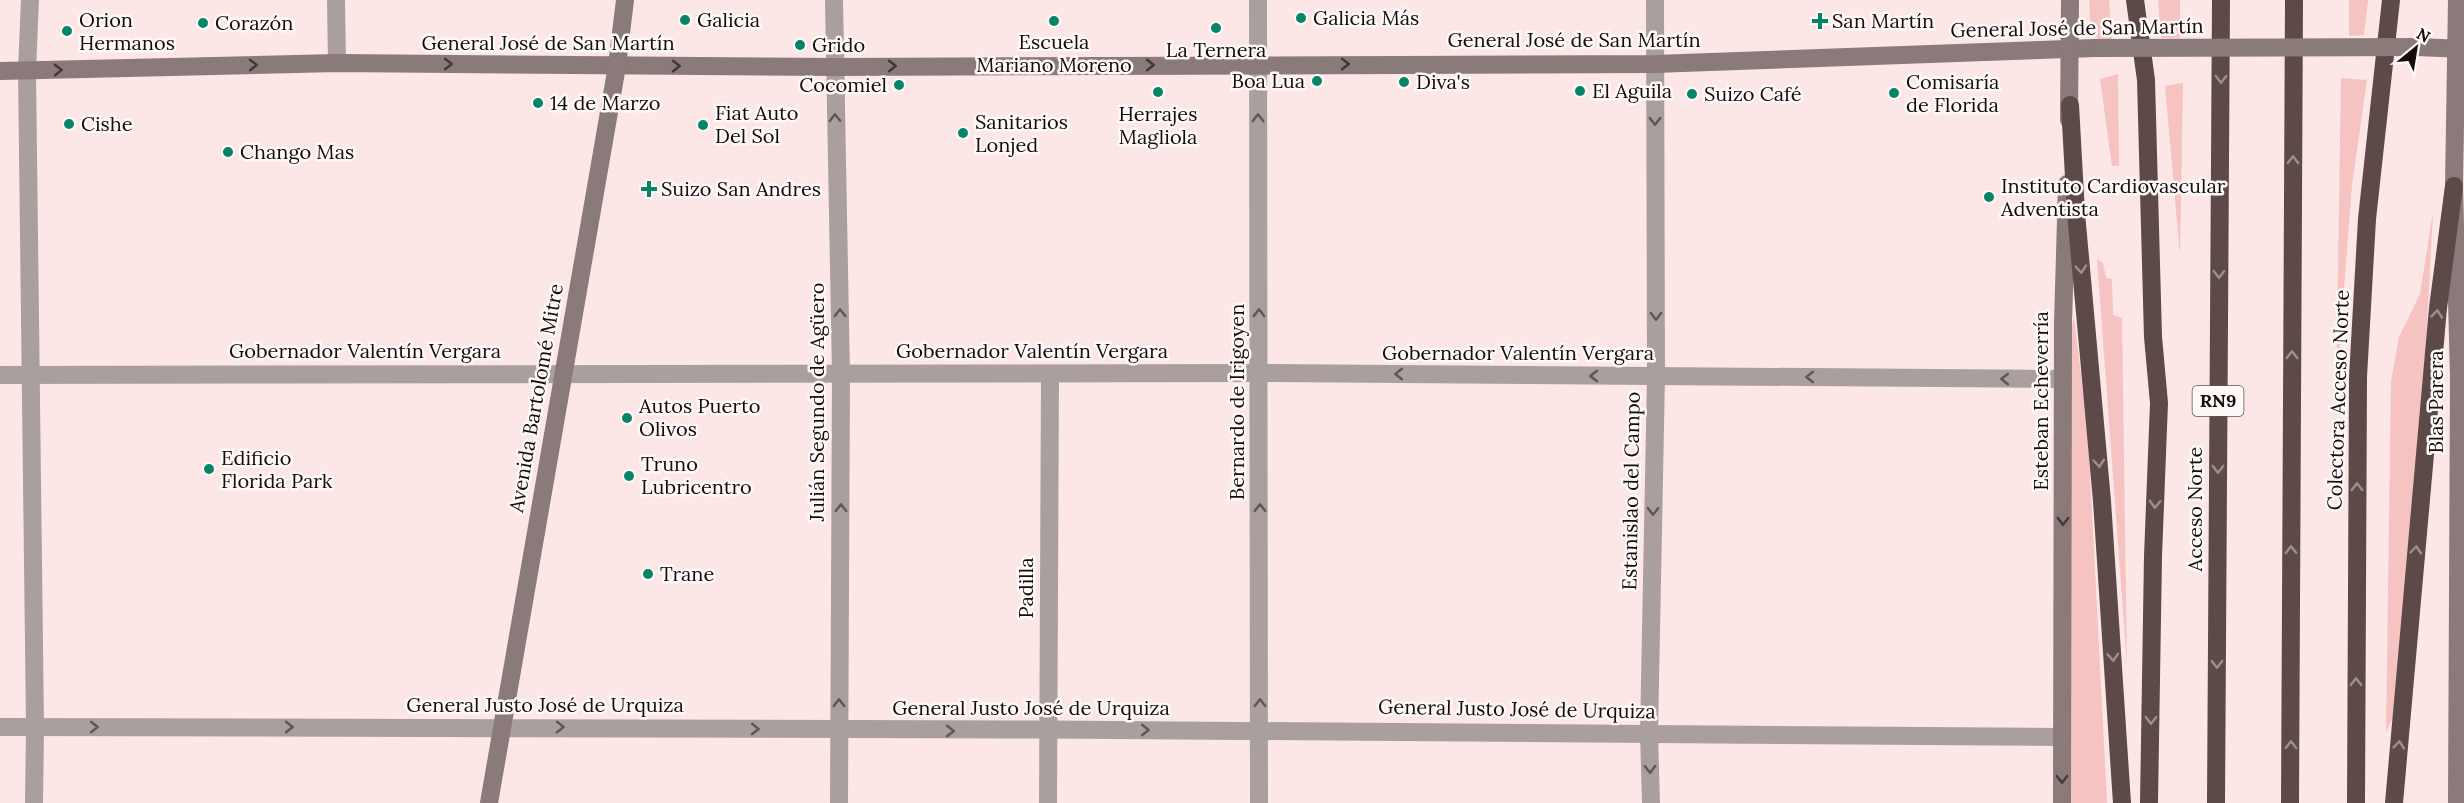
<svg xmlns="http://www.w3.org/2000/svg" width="2464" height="803" viewBox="0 0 2464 803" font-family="Lora,serif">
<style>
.green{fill:#f5c3c2}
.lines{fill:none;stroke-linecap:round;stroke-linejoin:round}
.street{stroke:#aa9f9f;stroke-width:18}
.secondary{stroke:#8a7a79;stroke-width:18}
.highway{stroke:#5e4949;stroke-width:18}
.secondary-bridge{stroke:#8a7a79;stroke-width:18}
.oneway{stroke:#433837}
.oneway2{stroke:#9e8f8f}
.oneway3{stroke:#5f5655}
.poi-dot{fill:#068466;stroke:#fef8f8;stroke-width:2}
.labels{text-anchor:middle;stroke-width:5;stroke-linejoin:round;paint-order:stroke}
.shield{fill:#fef8f8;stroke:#5a5352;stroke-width:1.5}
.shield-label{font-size:18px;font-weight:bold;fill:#140c0b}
.poi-label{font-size:20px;fill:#140c0b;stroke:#fef8f8;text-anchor:start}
.street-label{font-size:20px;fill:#140c0b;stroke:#fef8f8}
</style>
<rect width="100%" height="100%" fill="#fce7e6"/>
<g class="green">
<path d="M 2089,0 L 2109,0 L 2112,39 L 2099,40 L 2091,32 Z"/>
<path d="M 2158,0 L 2180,0 L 2180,38 L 2161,38 Z"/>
<path d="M 2349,0 L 2368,0 L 2364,35 L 2349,36 Z"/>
<path d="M 2118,74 L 2119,166 L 2112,166 L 2100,79 Z"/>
<path d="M 2341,78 L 2367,80 L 2352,185 L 2336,395 Z"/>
<path d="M 2183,83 L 2180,256 L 2165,86 Z"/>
<path d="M 2433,212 L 2426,344 L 2394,716 L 2386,732 L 2391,381 L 2399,337 L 2420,294 Z"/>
<path d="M 2097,259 L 2103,263 L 2106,278 L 2112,279 L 2113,315 L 2122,318 L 2127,665 Z"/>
<path d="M 2074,318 L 2088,433 L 2107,803 L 2070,803 L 2071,329 Z"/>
</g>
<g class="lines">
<g class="street">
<path d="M 30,0 L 27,71 L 35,727 L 34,803"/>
<path d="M 336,0 L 337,63"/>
<path d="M 834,0 L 841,374 L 839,803"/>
<path d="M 1258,0 L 1259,803"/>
<path d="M 0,375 L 1259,373 L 2063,379"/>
<path d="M 0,727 C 687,726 1375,731 2062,737"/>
<path d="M 1048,803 L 1050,374"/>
<path d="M 1651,803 L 1649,733 L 1656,376 L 1655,0"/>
</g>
<g class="secondary">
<path d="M 2417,47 L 2464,49"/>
<path d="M 0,71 L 337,63 L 834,67 L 1655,64 L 2095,48"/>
<path d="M 2069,120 L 2070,0"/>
<path d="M 489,803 L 617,66 L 625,0"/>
<path d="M 2062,803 L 2063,324 L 2067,184"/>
<path d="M 2457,803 L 2459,377 L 2454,186 L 2457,0"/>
</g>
<g class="highway">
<path d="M 2135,0 L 2146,80 L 2153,337 L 2159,403 L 2153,556 L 2149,803"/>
<path d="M 2070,105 L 2076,213 L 2102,501 L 2122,803"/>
<path d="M 2216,803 L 2221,0"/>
<path d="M 2290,803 L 2294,0"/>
<path d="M 2356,803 L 2358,377 L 2367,219 L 2391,0"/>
<path d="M 2394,803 L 2438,308 L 2454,186"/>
</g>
<path class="secondary-bridge" d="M 2095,48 L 2417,47"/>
</g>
<defs><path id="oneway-chevron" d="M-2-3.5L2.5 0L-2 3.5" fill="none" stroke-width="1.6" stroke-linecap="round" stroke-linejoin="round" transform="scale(1.5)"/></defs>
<g class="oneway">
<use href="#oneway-chevron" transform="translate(448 64)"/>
<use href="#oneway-chevron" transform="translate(1345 64)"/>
<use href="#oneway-chevron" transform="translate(253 65) rotate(-1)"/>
<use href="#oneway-chevron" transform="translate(1150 65)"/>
<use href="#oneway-chevron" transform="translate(676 66)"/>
<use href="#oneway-chevron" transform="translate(892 66)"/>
<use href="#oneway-chevron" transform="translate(58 70) rotate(-1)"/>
<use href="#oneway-chevron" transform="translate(2063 521) rotate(90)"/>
<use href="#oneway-chevron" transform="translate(2062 779) rotate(90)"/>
</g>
<g class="oneway2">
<use href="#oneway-chevron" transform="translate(2221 79) rotate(90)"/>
<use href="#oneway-chevron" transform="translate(2293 160) rotate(-90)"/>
<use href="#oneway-chevron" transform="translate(2081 269) rotate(85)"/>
<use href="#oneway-chevron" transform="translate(2219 274) rotate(90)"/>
<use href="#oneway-chevron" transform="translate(2437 314) rotate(-84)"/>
<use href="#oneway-chevron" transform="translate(2292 355) rotate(-90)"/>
<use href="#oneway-chevron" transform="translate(2099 463) rotate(85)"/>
<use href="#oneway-chevron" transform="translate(2218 469) rotate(90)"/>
<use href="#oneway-chevron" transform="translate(2357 487) rotate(-90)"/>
<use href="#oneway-chevron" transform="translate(2155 504) rotate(92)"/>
<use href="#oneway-chevron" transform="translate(2291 550) rotate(-90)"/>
<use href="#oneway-chevron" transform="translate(2416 550) rotate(-85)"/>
<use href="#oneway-chevron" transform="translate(2113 657) rotate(86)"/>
<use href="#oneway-chevron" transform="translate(2217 664) rotate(90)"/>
<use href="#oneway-chevron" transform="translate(2356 682) rotate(-90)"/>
<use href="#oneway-chevron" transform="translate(2151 720) rotate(91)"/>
<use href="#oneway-chevron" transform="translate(2291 745) rotate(-90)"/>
<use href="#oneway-chevron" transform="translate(2399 745) rotate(-85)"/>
</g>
<g class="oneway3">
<use href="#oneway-chevron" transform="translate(835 118) rotate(-91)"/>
<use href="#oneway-chevron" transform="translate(1258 118) rotate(-90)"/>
<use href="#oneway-chevron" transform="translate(1655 121) rotate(90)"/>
<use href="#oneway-chevron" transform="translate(840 313) rotate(-91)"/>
<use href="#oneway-chevron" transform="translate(1259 313) rotate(-90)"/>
<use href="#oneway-chevron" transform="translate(1656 316) rotate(90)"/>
<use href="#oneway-chevron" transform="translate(1399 374) rotate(-180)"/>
<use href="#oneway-chevron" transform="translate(1594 376) rotate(-180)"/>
<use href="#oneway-chevron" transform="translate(1810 377) rotate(-180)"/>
<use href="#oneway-chevron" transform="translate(2005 379) rotate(-180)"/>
<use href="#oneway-chevron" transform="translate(841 508) rotate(-90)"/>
<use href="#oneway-chevron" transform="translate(1260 508) rotate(-90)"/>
<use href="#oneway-chevron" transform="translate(1653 511) rotate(91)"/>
<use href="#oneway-chevron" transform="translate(839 703) rotate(-90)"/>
<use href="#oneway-chevron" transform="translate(1260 703) rotate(-90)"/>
<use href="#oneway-chevron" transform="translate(94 727)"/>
<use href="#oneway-chevron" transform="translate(289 727)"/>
<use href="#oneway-chevron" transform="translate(560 727) rotate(1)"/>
<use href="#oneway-chevron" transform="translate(755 729) rotate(1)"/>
<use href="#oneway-chevron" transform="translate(1145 730)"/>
<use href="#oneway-chevron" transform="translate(950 731)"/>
<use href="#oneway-chevron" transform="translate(1650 769) rotate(89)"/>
</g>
<g class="poi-dot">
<circle cx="1301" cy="18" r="6"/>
<circle cx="685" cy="20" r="6"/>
<circle cx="1054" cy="21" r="6"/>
<path d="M1817 12h6v6h6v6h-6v6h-6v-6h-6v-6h6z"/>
<circle cx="203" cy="23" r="6"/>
<circle cx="1216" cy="28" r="6"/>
<circle cx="67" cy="31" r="6"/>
<circle cx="800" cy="45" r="6"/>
<circle cx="1317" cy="81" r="6"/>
<circle cx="1404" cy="82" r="6"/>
<circle cx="899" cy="85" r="6"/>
<circle cx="1580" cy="91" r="6"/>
<circle cx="1158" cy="92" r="6"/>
<circle cx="1894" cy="93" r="6"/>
<circle cx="1692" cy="94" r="6"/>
<circle cx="538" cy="103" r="6"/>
<circle cx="69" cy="124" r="6"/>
<circle cx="703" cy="125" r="6"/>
<circle cx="963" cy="133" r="6"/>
<circle cx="228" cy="152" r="6"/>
<path d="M646 180h6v6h6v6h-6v6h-6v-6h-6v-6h6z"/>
<circle cx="1989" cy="197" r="6"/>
<circle cx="627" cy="418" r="6"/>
<circle cx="209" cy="469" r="6"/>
<circle cx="629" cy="476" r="6"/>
<circle cx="648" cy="574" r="6"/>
</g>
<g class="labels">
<rect class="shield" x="2192.5" y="386" width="51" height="30" rx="4.5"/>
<g class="shield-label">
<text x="2218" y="407">RN9</text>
</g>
<g class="poi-label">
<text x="1313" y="25">Galicia Más</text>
<text x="79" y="27">Orion<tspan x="79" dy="23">Hermanos</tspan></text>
<text x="697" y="27">Galicia</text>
<text x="1832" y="28">San Martín</text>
<text x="215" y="30">Corazón</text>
<text x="1054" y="49" text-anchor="middle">Escuela<tspan x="1054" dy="23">Mariano Moreno</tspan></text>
<text x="812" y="52">Grido</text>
<text x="1216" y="57" text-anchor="middle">La Ternera</text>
<text x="1305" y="88" text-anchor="end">Boa Lua</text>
<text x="1416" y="89">Diva's</text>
<text x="1906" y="89">Comisaría<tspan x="1906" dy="23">de Florida</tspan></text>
<text x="887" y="92" text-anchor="end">Cocomiel</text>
<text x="1592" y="98">El Aguila</text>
<text x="1704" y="101">Suizo Café</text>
<text x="550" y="110">14 de Marzo</text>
<text x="715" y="120">Fiat Auto<tspan x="715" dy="23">Del Sol</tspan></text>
<text x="1158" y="121" text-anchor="middle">Herrajes<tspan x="1158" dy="23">Magliola</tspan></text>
<text x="975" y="129">Sanitarios<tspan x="975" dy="23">Lonjed</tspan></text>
<text x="81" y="131">Cishe</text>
<text x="240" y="159">Chango Mas</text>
<text x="2001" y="193">Instituto Cardiovascular<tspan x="2001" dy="23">Adventista</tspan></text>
<text x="661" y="196">Suizo San Andres</text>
<text x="639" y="413">Autos Puerto<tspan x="639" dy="23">Olivos</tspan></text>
<text x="221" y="465">Edificio<tspan x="221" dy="23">Florida Park</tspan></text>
<text x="641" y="471">Truno<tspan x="641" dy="23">Lubricentro</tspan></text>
<text x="660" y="581">Trane</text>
</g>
<g class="street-label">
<text transform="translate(2077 28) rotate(-1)" y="7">General José de San Martín</text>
<text x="1574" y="47">General José de San Martín</text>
<text x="548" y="50">General José de San Martín</text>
<text x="365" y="358">Gobernador Valentín Vergara</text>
<text x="1032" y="358">Gobernador Valentín Vergara</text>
<text x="1518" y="360">Gobernador Valentín Vergara</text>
<text transform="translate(536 398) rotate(-80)" y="7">Avenida Bartolomé Mitre</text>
<text transform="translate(2338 400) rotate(-88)" y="7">Colectora Acceso Norte</text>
<text transform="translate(2041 401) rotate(-90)" y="7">Esteban Echeverría</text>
<text transform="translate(817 402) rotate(-90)" y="7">Julián Segundo de Agüero</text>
<text transform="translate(1237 402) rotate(-90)" y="7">Bernardo de Irigoyen</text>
<text transform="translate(2436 402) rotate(-90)" y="7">Blas Parera</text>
<text transform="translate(1631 491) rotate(-89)" y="7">Estanislao del Campo</text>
<text transform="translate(2195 509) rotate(-90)" y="7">Acceso Norte</text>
<text transform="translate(1026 588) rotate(-90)" y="7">Padilla</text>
<text x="545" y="712">General Justo José de Urquiza</text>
<text x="1031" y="715">General Justo José de Urquiza</text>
<text transform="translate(1517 709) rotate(1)" y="7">General Justo José de Urquiza</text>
</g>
</g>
<g transform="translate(2416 48) rotate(30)" stroke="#fef8f8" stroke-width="4.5" paint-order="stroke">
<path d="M0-4.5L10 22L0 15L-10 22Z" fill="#140c0b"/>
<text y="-9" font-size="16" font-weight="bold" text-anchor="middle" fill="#140c0b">N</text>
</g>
</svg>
